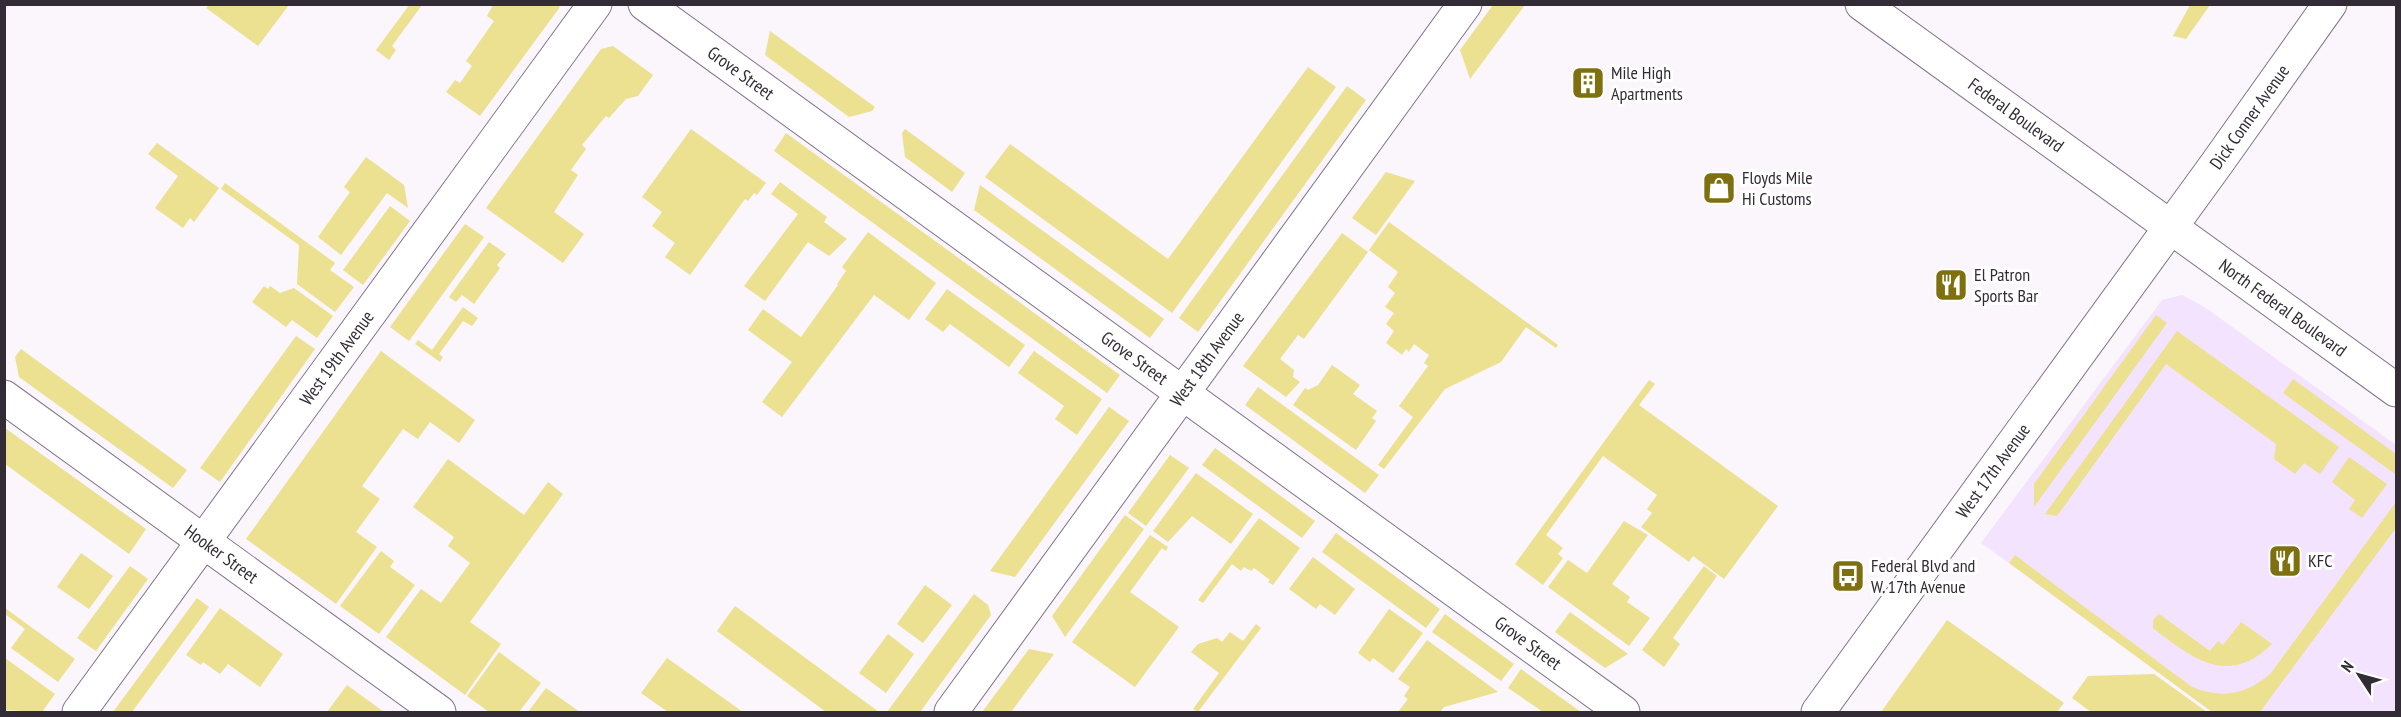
<svg xmlns="http://www.w3.org/2000/svg" width="2401" height="717" viewBox="0 0 2401 717" font-family="'PT Sans Narrow',sans-serif">
<style>
.built{fill:#f4e3fe}
.green{fill:#ece091}
.lines{fill:none;stroke-linecap:round;stroke-linejoin:round}
.minor-casing{stroke:#83748c;stroke-width:35}
.tertiary-casing{stroke:#83748c;stroke-width:35}
.primary-casing{stroke:#83748c;stroke-width:35}
.minor{stroke:#fff;stroke-width:33}
.tertiary{stroke:#fff;stroke-width:33}
.primary{stroke:#fff;stroke-width:33}
.labels{text-anchor:middle;stroke-width:6;stroke-linejoin:round;paint-order:stroke}
.poi-label{font-size:18px;fill:#332c37;stroke:#fff;text-anchor:start}
.street-label{font-size:18px;fill:#332c37;stroke:#fff}
</style>
<rect width="100%" height="100%" fill="#faf6fc"/>
<path class="built" d="M 2182,295 L 2206,308 L 2396,445 L 2396,712 L 2215,712 L 1981,543 L 2162,300 Z"/>
<g class="green">
<path d="M 410,4 L 422,5 L 392,46 L 396,50 L 389,60 L 376,50 Z"/>
<path d="M 209,5 L 209,4 L 289,5 L 258,46 L 206,8 Z"/>
<path d="M 556,5 L 560,7 L 480,116 L 446,92 L 455,80 L 460,83 L 472,66 L 466,61 L 494,21 L 487,16 L 493,5 Z"/>
<path d="M 1493,5 L 1525,5 L 1470,79 L 1460,50 Z"/>
<path d="M 2190,5 L 2210,5 L 2186,39 L 2173,36 Z"/>
<path d="M 770,31 L 875,107 L 872,111 L 849,117 L 765,55 Z"/>
<path d="M 613,46 L 653,75 L 638,96 L 626,99 L 609,118 L 606,116 L 582,145 L 586,149 L 571,170 L 578,175 L 554,212 L 584,234 L 563,263 L 486,208 L 601,49 Z"/>
<path d="M 1308,67 L 1336,87 L 1172,313 L 985,177 L 1010,144 L 1168,259 Z"/>
<path d="M 1347,86 L 1366,100 L 1198,332 L 1179,318 Z"/>
<path d="M 691,129 L 766,183 L 757,195 L 754,193 L 748,201 L 745,199 L 690,275 L 665,257 L 675,243 L 652,226 L 662,212 L 642,197 Z"/>
<path d="M 905,129 L 965,173 L 952,192 L 905,157 L 902,133 Z"/>
<path d="M 786,133 L 1120,375 L 1107,393 L 774,151 Z"/>
<path d="M 157,143 L 219,188 L 194,222 L 190,218 L 183,228 L 155,208 L 178,176 L 148,154 Z"/>
<path d="M 366,157 L 404,185 L 408,208 L 387,193 L 341,255 L 318,237 L 350,192 L 344,187 Z"/>
<path d="M 1386,172 L 1415,181 L 1376,235 L 1352,218 Z"/>
<path d="M 780,182 L 827,217 L 824,222 L 847,239 L 829,256 L 808,242 L 765,301 L 744,286 L 798,214 L 771,194 Z"/>
<path d="M 225,183 L 335,263 L 330,270 L 354,287 L 335,312 L 297,284 L 299,245 L 221,189 Z"/>
<path d="M 980,185 L 1164,319 L 1150,338 L 974,210 Z"/>
<path d="M 390,206 L 410,221 L 363,285 L 343,270 Z"/>
<path d="M 1389,222 L 1558,345 L 1556,348 L 1526,327 L 1501,362 L 1445,389 L 1384,469 L 1378,465 L 1413,417 L 1399,406 L 1428,366 L 1424,363 L 1429,355 L 1414,344 L 1409,352 L 1406,349 L 1402,355 L 1386,343 L 1394,331 L 1386,324 L 1394,313 L 1385,307 L 1395,293 L 1388,287 L 1398,272 L 1369,250 Z"/>
<path d="M 465,224 L 484,237 L 409,341 L 390,327 Z"/>
<path d="M 868,232 L 936,283 L 909,320 L 874,295 L 782,417 L 762,402 L 792,362 L 748,330 L 763,309 L 801,337 L 838,285 L 837,284 L 846,271 L 842,267 Z"/>
<path d="M 1342,233 L 1368,252 L 1304,339 L 1298,335 L 1280,359 L 1294,370 L 1293,377 L 1300,382 L 1286,397 L 1243,366 Z"/>
<path d="M 489,242 L 506,254 L 497,265 L 500,268 L 474,304 L 462,295 L 456,302 L 449,297 Z"/>
<path d="M 264,286 L 268,289 L 270,286 L 280,293 L 294,288 L 333,316 L 317,338 L 292,320 L 286,327 L 252,302 Z"/>
<path d="M 947,289 L 1025,345 L 1009,367 L 950,324 L 943,332 L 925,319 Z"/>
<path d="M 463,307 L 478,318 L 472,326 L 463,321 L 439,354 L 443,357 L 440,362 L 415,344 L 418,340 L 432,350 Z"/>
<path d="M 2156,315 L 2167,323 L 2034,507 L 2034,484 Z"/>
<path d="M 2177,331 L 2339,447 L 2320,474 L 2304,463 L 2295,474 L 2274,459 L 2276,444 L 2166,364 L 2057,516 L 2045,514 Z"/>
<path d="M 296,336 L 315,349 L 220,482 L 200,468 Z"/>
<path d="M 21,349 L 187,470 L 173,488 L 19,377 L 15,357 Z"/>
<path d="M 381,351 L 475,420 L 459,443 L 430,422 L 418,439 L 403,429 L 362,486 L 380,499 L 356,532 L 377,547 L 336,604 L 246,539 Z"/>
<path d="M 1034,351 L 1102,399 L 1077,435 L 1055,419 L 1064,406 L 1018,373 Z"/>
<path d="M 1332,365 L 1360,385 L 1353,394 L 1377,411 L 1372,418 L 1376,421 L 1356,450 L 1293,405 L 1305,388 L 1308,390 L 1318,385 Z"/>
<path d="M 2293,379 L 2396,454 L 2395,474 L 2283,393 Z"/>
<path d="M 1649,380 L 1655,384 L 1639,405 L 1778,506 L 1724,579 L 1693,556 L 1689,562 L 1641,527 L 1652,513 L 1647,509 L 1657,495 L 1603,456 L 1546,535 L 1563,548 L 1558,554 L 1563,558 L 1543,585 L 1515,564 Z"/>
<path d="M 1258,387 L 1379,475 L 1365,493 L 1245,405 Z"/>
<path d="M 1109,407 L 1129,421 L 1015,577 L 990,571 Z"/>
<path d="M 5,428 L 146,529 L 129,554 L 5,464 Z"/>
<path d="M 1215,448 L 1315,521 L 1302,538 L 1202,465 Z"/>
<path d="M 1170,455 L 1189,468 L 1146,526 L 1128,513 Z"/>
<path d="M 2349,457 L 2387,484 L 2362,518 L 2349,509 L 2355,500 L 2332,482 Z"/>
<path d="M 448,459 L 524,515 L 548,482 L 563,494 L 470,622 L 501,644 L 465,695 L 386,637 L 421,589 L 441,603 L 470,563 L 448,546 L 454,537 L 413,507 Z"/>
<path d="M 1196,473 L 1253,514 L 1231,544 L 1192,516 L 1168,542 L 1153,531 Z"/>
<path d="M 2396,502 L 2396,528 L 2260,712 L 2212,712 L 2009,563 L 2015,555 L 2192,687 C 2223,699 2246,695 2271,673 Z"/>
<path d="M 1125,515 L 1144,529 L 1065,637 L 1052,616 Z"/>
<path d="M 1259,518 L 1300,548 L 1273,585 L 1268,582 L 1270,580 L 1254,568 L 1251,571 L 1244,567 L 1241,571 L 1232,564 L 1203,603 L 1198,600 Z"/>
<path d="M 1624,521 L 1648,535 L 1612,584 L 1630,597 L 1627,602 L 1650,618 L 1629,646 L 1548,587 L 1568,560 L 1587,573 Z"/>
<path d="M 1336,533 L 1440,609 L 1426,628 L 1322,552 Z"/>
<path d="M 1150,535 L 1168,547 L 1166,551 L 1162,548 L 1130,592 L 1179,627 L 1135,687 L 1072,642 Z"/>
<path d="M 381,551 L 394,561 L 390,567 L 415,585 L 379,634 L 340,606 Z"/>
<path d="M 81,553 L 113,576 L 89,609 L 57,587 Z"/>
<path d="M 1313,557 L 1355,589 L 1335,615 L 1320,604 L 1316,609 L 1289,589 Z"/>
<path d="M 130,566 L 148,579 L 96,651 L 77,638 Z"/>
<path d="M 1704,566 L 1717,576 L 1673,638 L 1680,644 L 1664,667 L 1642,650 Z"/>
<path d="M 925,585 L 952,605 L 923,643 L 897,624 Z"/>
<path d="M 974,594 L 988,605 L 991,615 L 920,712 L 887,712 Z"/>
<path d="M 197,598 L 209,607 L 132,712 L 113,712 Z"/>
<path d="M 735,606 L 879,712 L 826,712 L 717,631 Z"/>
<path d="M 5,608 L 75,659 L 58,682 L 11,648 L 25,629 L 5,614 Z"/>
<path d="M 220,608 L 283,654 L 260,687 L 228,664 L 220,674 L 203,662 L 201,665 L 186,655 Z"/>
<path d="M 1389,609 L 1423,633 L 1393,673 L 1373,658 L 1370,662 L 1358,653 Z"/>
<path d="M 1570,612 L 1628,654 L 1605,668 L 1555,632 Z"/>
<path d="M 1445,614 L 1514,664 L 1501,681 L 1432,632 Z"/>
<path d="M 2159,614 L 2210,651 L 2218,641 L 2223,645 L 2241,622 L 2272,644 C 2228,687 2193,659 2153,628 L 2153,620 Z"/>
<path d="M 1947,620 L 2064,703 L 2057,712 L 1881,712 Z"/>
<path d="M 1256,624 L 1261,628 L 1198,712 L 1193,709 L 1219,673 L 1191,652 L 1198,644 L 1217,638 L 1222,642 L 1230,632 L 1243,641 Z"/>
<path d="M 888,634 L 914,654 L 886,693 L 859,673 Z"/>
<path d="M 1427,640 L 1498,692 L 1444,707 L 1440,712 L 1398,712 L 1408,699 L 1404,696 L 1410,687 L 1398,679 Z"/>
<path d="M 1029,649 L 1054,654 L 1011,712 L 982,712 Z"/>
<path d="M 499,652 L 541,683 L 519,712 L 489,712 L 467,696 Z"/>
<path d="M 5,658 L 55,694 L 42,712 L 5,710 Z"/>
<path d="M 667,658 L 743,712 L 668,712 L 641,693 Z"/>
<path d="M 1521,669 L 1581,712 L 1543,712 L 1508,688 Z"/>
<path d="M 2154,674 L 2207,712 L 2091,712 L 2072,698 L 2088,676 Z"/>
<path d="M 347,685 L 384,712 L 327,712 Z"/>
<path d="M 546,688 L 580,712 L 528,712 Z"/>
</g>
<g class="lines">
<defs>
<g id="minor">
<path id="s1" d="M 645,4 L 1623,712"/>
<path id="s2" d="M 4,397 L 439,712"/>
<path id="s3" d="M 79,712 L 595,4"/>
<path id="s4" d="M 951,712 L 1465,4"/>
</g>
<g id="tertiary">
<path id="s5" d="M 1818,712 L 2215,166 L 2330,4"/>
</g>
<g id="primary">
<path id="s6" d="M 1862,4 L 2396,390"/>
</g>
</defs>
<use href="#minor" class="minor-casing"/>
<use href="#tertiary" class="tertiary-casing"/>
<use href="#primary" class="primary-casing"/>
<use href="#minor" class="minor"/>
<use href="#tertiary" class="tertiary"/>
<use href="#primary" class="primary"/>
</g>
<defs>
<symbol id="building-square" viewBox="-11 -11 22 22"><rect x="-9" y="-9" width="18" height="18" rx="4" fill="#7e700f" stroke="#fff"/><path d="M-4-6H4V6H1V3H-1V6H-4ZM-2.5-4.3h1.7v1.8h-1.7ZM.8-4.3h1.7v1.8H.8ZM-2.5-1h1.7V.8h-1.7ZM.8-1h1.7V.8H.8Z" fill="#fff"/></symbol>
<symbol id="shop-square" viewBox="-11 -11 22 22"><rect x="-9" y="-9" width="18" height="18" rx="4" fill="#7e700f" stroke="#fff"/><path d="M-5-2.5h2.3a2.7 3.5 0 0 1 5.4 0H5L5.5 6h-11ZM-1.5-2.5h3a1.5 2.3 0 0 0-3 0Z" fill="#fff"/></symbol>
<symbol id="restaurant-square" viewBox="-11 -11 22 22"><rect x="-9" y="-9" width="18" height="18" rx="4" fill="#7e700f" stroke="#fff"/><path d="M-5-6h1v4h1v-4h1v4h1v-4h1v5L-1.5 .5V6h-2V.5L-5-1ZM5-6V6H3V1.5H1.5Q1.5-4 5-6Z" fill="#fff"/></symbol>
<symbol id="bus-square" viewBox="-11 -11 22 22"><rect x="-9" y="-9" width="18" height="18" rx="4" fill="#7e700f" stroke="#fff"/><path d="M-5-6H5V4H4V6H2V4H-2V6H-4V4H-5ZM-3.5-4V0h7V-4ZM-3.5 1.2v1.5H-2V1.2ZM2 1.2v1.5H3.5V1.2Z" fill="#fff"/></symbol>
</defs>
<g fill-rule="evenodd">
<use href="#building-square" x="1569" y="64" width="38" height="38"/>
<use href="#shop-square" x="1700" y="169" width="38" height="38"/>
<use href="#restaurant-square" x="1932" y="266" width="38" height="38"/>
<use href="#restaurant-square" x="2266" y="542" width="38" height="38"/>
<use href="#bus-square" x="1829" y="557" width="38" height="38"/>
</g>
<g class="labels">
<g class="poi-label">
<text x="1611" y="79">Mile High<tspan x="1611" dy="21">Apartments</tspan></text>
<text x="1742" y="184">Floyds Mile<tspan x="1742" dy="21">Hi Customs</tspan></text>
<text x="1974" y="281">El Patron<tspan x="1974" dy="21">Sports Bar</tspan></text>
<text x="2308" y="567">KFC</text>
<text x="1871" y="572">Federal Blvd and<tspan x="1871" dy="21">W. 17th Avenue</tspan></text>
</g>
<g class="street-label">
<text dy="6" stroke="none"><textPath href="#s1" startOffset="118">Grove Street</textPath></text>
<text dy="6" stroke="none"><textPath href="#s6" startOffset="190">Federal Boulevard</textPath></text>
<text dy="6" stroke="none"><textPath href="#s5" startOffset="735">Dick Conner Avenue</textPath></text>
<text dy="6" stroke="none"><textPath href="#s6" startOffset="519">North Federal Boulevard</textPath></text>
<text dy="6" stroke="none"><textPath href="#s1" startOffset="604">Grove Street</textPath></text>
<text dy="6" stroke="none"><textPath href="#s4" startOffset="436">West 18th Avenue</textPath></text>
<text dy="6" stroke="none"><textPath href="#s3" startOffset="438">West 19th Avenue</textPath></text>
<text dy="6" stroke="none"><textPath href="#s5" startOffset="298">West 17th Avenue</textPath></text>
<text dy="6" stroke="none"><textPath href="#s2" startOffset="268">Hooker Street</textPath></text>
<text dy="6" stroke="none"><textPath href="#s1" startOffset="1090">Grove Street</textPath></text>
</g>
</g>
<rect width="2401" height="717" fill="none" stroke="#332c37" stroke-width="12"/>
<g transform="translate(2359 675) rotate(306)" stroke="#ffffff" stroke-width="4.5" paint-order="stroke">
<path d="M0-4.5L10 22L0 15L-10 22Z" fill="#332c37"/>
<text y="-9" font-size="16" font-weight="bold" text-anchor="middle" fill="#332c37">N</text>
</g>
</svg>
